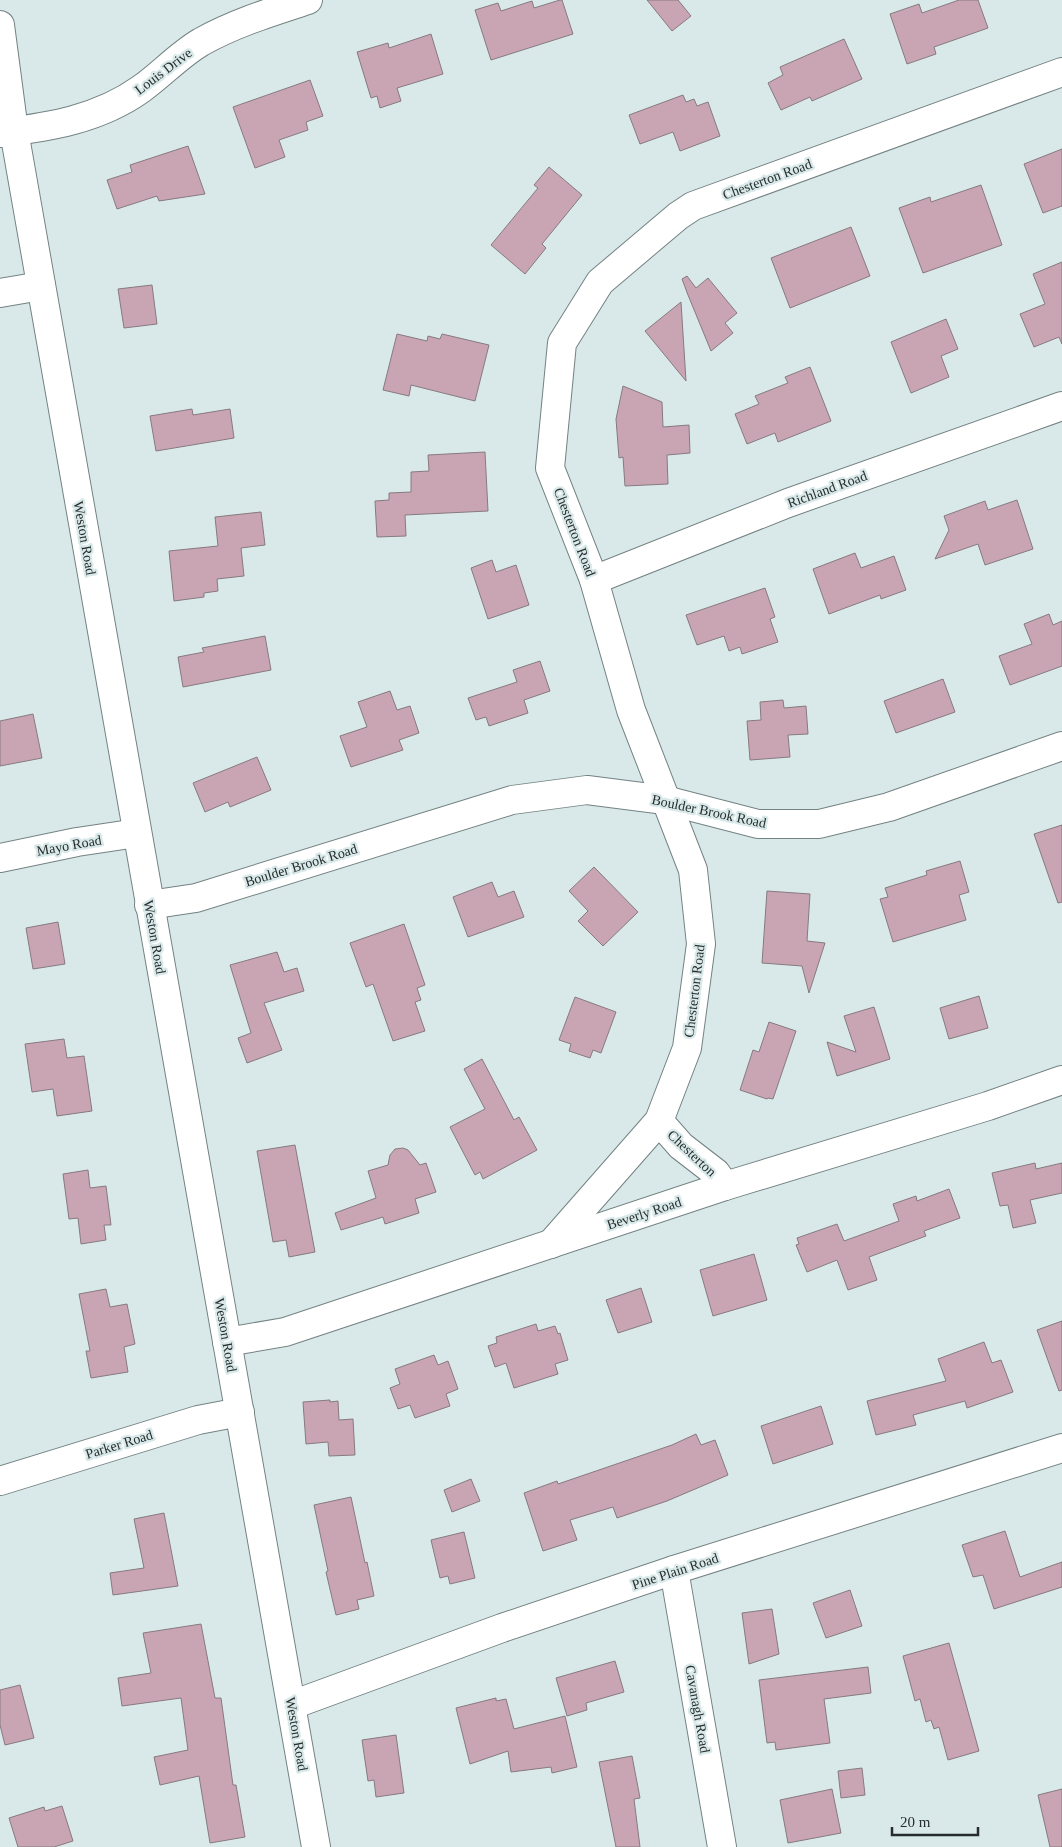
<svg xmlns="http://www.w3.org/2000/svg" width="1062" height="1847" viewBox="0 0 1062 1847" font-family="Georgia,serif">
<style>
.building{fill:#c9a5b3;stroke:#867a7e}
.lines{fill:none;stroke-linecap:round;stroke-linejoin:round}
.minor-casing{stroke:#748282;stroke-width:30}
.major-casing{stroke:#748282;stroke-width:30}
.minor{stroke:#fff;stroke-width:28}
.major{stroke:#fff;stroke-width:28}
.labels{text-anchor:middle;stroke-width:4.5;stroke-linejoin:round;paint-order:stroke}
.street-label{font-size:14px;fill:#272d2d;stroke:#d9e9ea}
</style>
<rect width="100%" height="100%" fill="#d9e9ea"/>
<g class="building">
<path d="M 560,0 L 562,0 L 573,34 L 491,60 L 475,10 L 498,3 L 501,11 L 532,1 L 534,8 Z"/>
<path d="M 647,0 L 678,0 L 691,16 L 672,31 Z"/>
<path d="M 959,0 L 978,0 L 988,28 L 934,47 L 936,54 L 907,64 L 890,14 L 919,4 L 922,13 Z"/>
<path d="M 431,34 L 443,74 L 397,88 L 401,101 L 380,108 L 377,96 L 371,98 L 357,52 L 388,43 L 389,48 Z"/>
<path d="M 844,39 L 862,79 L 812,101 L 810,97 L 781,110 L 768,83 L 783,75 L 780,67 Z"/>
<path d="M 310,80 L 323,116 L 306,122 L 308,130 L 279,140 L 285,157 L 255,168 L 233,107 Z"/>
<path d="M 683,95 L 686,102 L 694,99 L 697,106 L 708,102 L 720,136 L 680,151 L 673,132 L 640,144 L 629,115 Z"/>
<path d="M 188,146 L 205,194 L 159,201 L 157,196 L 117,209 L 107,180 L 132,172 L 130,165 Z"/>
<path d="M 1062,149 L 1062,206 L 1043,213 L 1024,164 Z"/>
<path d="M 549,167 L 582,195 L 542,244 L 546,248 L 525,274 L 491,245 L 538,188 L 534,185 Z"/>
<path d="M 981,185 L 1002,245 L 923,273 L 899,208 L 930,197 L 931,202 Z"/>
<path d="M 851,227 L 870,276 L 790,308 L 771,258 Z"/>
<path d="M 1062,262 L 1062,344 L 1059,337 L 1034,347 L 1020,314 L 1045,304 L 1033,274 Z"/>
<path d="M 687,276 L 696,288 L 708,278 L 737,313 L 725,323 L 733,333 L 711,351 L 688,295 L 682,279 Z"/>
<path d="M 152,285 L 157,324 L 124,328 L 118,289 Z"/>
<path d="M 681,302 L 686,381 L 645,331 Z"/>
<path d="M 946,319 L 958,349 L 941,356 L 949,377 L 911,393 L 891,342 Z"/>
<path d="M 397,334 L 427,341 L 428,336 L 440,339 L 442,334 L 489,345 L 475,401 L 411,385 L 409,396 L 383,390 Z"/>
<path d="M 810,367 L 831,421 L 778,442 L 775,433 L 747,444 L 735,414 L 759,404 L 755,396 L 788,383 L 785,377 Z"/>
<path d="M 623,386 L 662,402 L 663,427 L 689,425 L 690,453 L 667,455 L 668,484 L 625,486 L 623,457 L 619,458 L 616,419 Z"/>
<path d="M 192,409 L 193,415 L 230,409 L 234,438 L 156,451 L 150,416 Z"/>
<path d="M 485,452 L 488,511 L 405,515 L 406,536 L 377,537 L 375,501 L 389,500 L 389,493 L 411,492 L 411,472 L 429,471 L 428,455 Z"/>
<path d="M 1017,500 L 1033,549 L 985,565 L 978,544 L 935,559 L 949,530 L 944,516 L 985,501 L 988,510 Z"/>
<path d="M 261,512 L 265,545 L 241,548 L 244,576 L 217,579 L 218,591 L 204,593 L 204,597 L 174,601 L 169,551 L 218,546 L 215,517 Z"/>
<path d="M 855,553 L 861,568 L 894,556 L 906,590 L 881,599 L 880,595 L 829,614 L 813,569 Z"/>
<path d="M 492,560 L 496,572 L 516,565 L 529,605 L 488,619 L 471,568 Z"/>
<path d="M 765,588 L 775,617 L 770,619 L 778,642 L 742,654 L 740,647 L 729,651 L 724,636 L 697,645 L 686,615 Z"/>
<path d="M 1049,614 L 1053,625 L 1062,621 L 1062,666 L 1010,685 L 999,656 L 1032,644 L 1024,624 Z"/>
<path d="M 265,636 L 271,670 L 183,687 L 178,657 L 204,652 L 202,648 Z"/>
<path d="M 540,661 L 550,691 L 524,700 L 528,713 L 489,726 L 486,717 L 476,720 L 468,698 L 517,682 L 513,670 Z"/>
<path d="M 943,679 L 955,712 L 896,733 L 884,701 Z"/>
<path d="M 390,691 L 397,710 L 410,706 L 419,733 L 399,740 L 403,750 L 351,767 L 340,736 L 367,727 L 358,702 Z"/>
<path d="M 783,700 L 784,708 L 806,706 L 808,734 L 788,735 L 790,757 L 750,760 L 747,721 L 761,720 L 760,702 Z"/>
<path d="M 33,714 L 42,758 L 0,766 L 0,721 Z"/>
<path d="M 257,757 L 271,790 L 230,807 L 228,802 L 205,812 L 193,783 Z"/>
<path d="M 1062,825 L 1062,902 L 1058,903 L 1034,834 Z"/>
<path d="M 960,861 L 969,892 L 959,895 L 966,920 L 893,942 L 880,899 L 888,897 L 885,888 L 927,875 L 926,871 Z"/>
<path d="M 594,867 L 638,912 L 603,946 L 578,921 L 588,911 L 569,891 Z"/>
<path d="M 492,882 L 498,897 L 514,891 L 524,917 L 468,937 L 453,897 Z"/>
<path d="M 767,891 L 810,894 L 807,941 L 825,943 L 809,993 L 802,966 L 762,963 Z"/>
<path d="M 58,922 L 65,964 L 33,969 L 26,928 Z"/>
<path d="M 404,924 L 425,985 L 417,988 L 421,1000 L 415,1002 L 425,1031 L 393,1041 L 373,984 L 366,987 L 350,943 Z"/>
<path d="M 277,952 L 284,972 L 297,968 L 304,991 L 264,1003 L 282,1050 L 247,1063 L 238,1038 L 251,1033 L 230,965 Z"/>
<path d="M 979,996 L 988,1028 L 949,1039 L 940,1008 Z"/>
<path d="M 575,997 L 616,1012 L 601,1053 L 593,1050 L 590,1058 L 569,1051 L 571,1044 L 559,1040 Z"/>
<path d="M 874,1007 L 890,1059 L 837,1076 L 827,1042 L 856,1052 L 844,1016 Z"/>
<path d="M 769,1022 L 796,1031 L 773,1099 L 768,1098 L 767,1099 L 740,1090 L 753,1050 L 759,1052 Z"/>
<path d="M 64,1039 L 67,1058 L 84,1056 L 92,1111 L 57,1116 L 53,1089 L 32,1092 L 25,1044 Z"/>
<path d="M 482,1059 L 514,1120 L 519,1117 L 537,1150 L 483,1179 L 480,1172 L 475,1175 L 450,1127 L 485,1109 L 464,1069 Z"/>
<path d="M 295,1145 L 315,1252 L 289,1257 L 286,1240 L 273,1242 L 257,1151 Z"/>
<path d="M 403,1148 L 408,1150 L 420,1165 L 426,1163 L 436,1192 L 415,1199 L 419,1213 L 385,1224 L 383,1217 L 341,1230 L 335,1213 L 376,1198 L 368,1171 L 388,1165 L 390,1155 L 395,1149 Z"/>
<path d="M 1035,1163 L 1036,1169 L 1062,1163 L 1062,1193 L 1030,1200 L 1036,1223 L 1013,1228 L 1008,1205 L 1000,1206 L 992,1173 Z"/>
<path d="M 88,1170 L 90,1188 L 106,1186 L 111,1225 L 104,1225 L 106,1240 L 81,1244 L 78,1218 L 69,1219 L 63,1174 Z"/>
<path d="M 949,1189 L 960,1218 L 924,1231 L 926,1236 L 869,1257 L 877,1280 L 848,1290 L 837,1260 L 807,1272 L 796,1245 L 799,1244 L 797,1238 L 837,1224 L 844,1241 L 899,1221 L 893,1204 L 916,1196 L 917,1201 Z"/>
<path d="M 754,1254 L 767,1300 L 713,1316 L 700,1270 Z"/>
<path d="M 641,1288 L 652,1322 L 618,1333 L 606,1300 Z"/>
<path d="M 106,1289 L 110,1307 L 127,1304 L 135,1344 L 124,1347 L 128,1372 L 91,1378 L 86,1351 L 90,1351 L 79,1294 Z"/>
<path d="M 1062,1321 L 1062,1390 L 1059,1391 L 1037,1330 Z"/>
<path d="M 536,1324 L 538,1331 L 555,1326 L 558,1334 L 560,1333 L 568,1360 L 555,1364 L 558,1374 L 514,1388 L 506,1363 L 495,1367 L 488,1346 L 497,1343 L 496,1337 Z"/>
<path d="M 984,1342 L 992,1363 L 1001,1360 L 1013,1392 L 967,1408 L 965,1401 L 913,1415 L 916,1425 L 876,1435 L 867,1401 L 946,1381 L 938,1359 Z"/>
<path d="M 434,1355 L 438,1365 L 448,1361 L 458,1389 L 446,1394 L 450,1406 L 415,1418 L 410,1405 L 398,1409 L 390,1388 L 400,1384 L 395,1369 Z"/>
<path d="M 330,1400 L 330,1402 L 338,1401 L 339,1420 L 353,1419 L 355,1455 L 329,1456 L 328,1442 L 306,1444 L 303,1402 Z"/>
<path d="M 821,1406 L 833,1444 L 773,1464 L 761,1426 Z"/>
<path d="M 696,1434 L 701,1445 L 715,1440 L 728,1475 L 667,1501 L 617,1518 L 613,1507 L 570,1520 L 577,1540 L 543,1551 L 524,1493 L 557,1481 L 558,1484 L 672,1445 Z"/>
<path d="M 471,1479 L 480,1501 L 452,1512 L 444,1490 Z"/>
<path d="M 351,1497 L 365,1563 L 367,1562 L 374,1596 L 357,1600 L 359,1609 L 336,1615 L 326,1572 L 328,1571 L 314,1505 Z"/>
<path d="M 164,1513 L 178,1586 L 113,1595 L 110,1573 L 144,1568 L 134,1519 Z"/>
<path d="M 1005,1531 L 1020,1577 L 1062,1562 L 1062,1587 L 994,1609 L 983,1575 L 973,1577 L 962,1545 Z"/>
<path d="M 464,1532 L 475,1578 L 450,1584 L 448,1576 L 440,1578 L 431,1540 Z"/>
<path d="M 850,1590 L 862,1626 L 826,1638 L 813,1603 Z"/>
<path d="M 772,1609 L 779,1654 L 749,1664 L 742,1613 Z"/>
<path d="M 201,1624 L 215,1698 L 221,1698 L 233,1785 L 236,1785 L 245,1837 L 210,1843 L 199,1776 L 160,1785 L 154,1757 L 188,1750 L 181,1698 L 122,1706 L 118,1678 L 151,1673 L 143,1633 Z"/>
<path d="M 949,1643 L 979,1751 L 948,1760 L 939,1727 L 934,1729 L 931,1720 L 926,1722 L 920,1699 L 915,1701 L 903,1656 Z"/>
<path d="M 615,1661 L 624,1692 L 586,1703 L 587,1710 L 567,1716 L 556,1678 Z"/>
<path d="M 868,1667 L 871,1693 L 824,1699 L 830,1743 L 776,1750 L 775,1742 L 767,1743 L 759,1680 Z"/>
<path d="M 20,1685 L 34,1738 L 5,1745 L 0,1725 L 0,1690 Z"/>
<path d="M 496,1698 L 496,1701 L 506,1699 L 514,1729 L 565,1716 L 577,1767 L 552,1773 L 551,1767 L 511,1772 L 508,1751 L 470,1764 L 456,1708 Z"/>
<path d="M 396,1735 L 404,1793 L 376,1797 L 374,1780 L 368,1781 L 362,1740 Z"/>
<path d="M 632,1756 L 640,1798 L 634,1799 L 640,1847 L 616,1847 L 599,1762 Z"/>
<path d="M 862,1768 L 865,1795 L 841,1798 L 838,1771 Z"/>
<path d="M 832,1789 L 841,1833 L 788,1843 L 780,1800 Z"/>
<path d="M 1062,1789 L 1062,1847 L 1050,1847 L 1038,1795 Z"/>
<path d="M 62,1806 L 73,1841 L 54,1847 L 18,1847 L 9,1818 L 44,1807 L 45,1811 Z"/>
</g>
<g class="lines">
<defs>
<g id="minor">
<path d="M 0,133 C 50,127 99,119 141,89 C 162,74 179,55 201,42 C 235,23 271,12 308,0"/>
<path d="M 0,293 L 41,286"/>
<path d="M 594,580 L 788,503 L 1062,406"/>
<path d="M 0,858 L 77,842 L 137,833"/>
<path d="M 149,905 L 196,898 L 512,800 L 587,790 L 665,800 L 758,824 L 819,824 L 889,807 L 1062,746"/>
<path d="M 659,1121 L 681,1146 L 716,1173 L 725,1186"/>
<path d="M 551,1244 L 659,1121 L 687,1048 L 701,944 L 693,870 L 631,710 L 594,580 L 550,468 L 562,343 L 600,282 L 678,216 L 693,206 L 1062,72"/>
<path d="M 227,1342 L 285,1332 L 725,1186 L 988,1106 L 1062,1080"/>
<path d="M 0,1481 L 198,1420 L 240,1412"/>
<path d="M 674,1570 L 722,1847"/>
<path d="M 292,1705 L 502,1628 L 674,1570 L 1062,1448"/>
</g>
<path id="major" d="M 0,25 L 14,131 L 316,1847"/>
</defs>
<use href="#minor" class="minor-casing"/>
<use href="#major" class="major-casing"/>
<use href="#minor" class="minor"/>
<use href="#major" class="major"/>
</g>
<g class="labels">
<g class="street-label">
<text transform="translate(163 71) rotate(-37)" y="5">Louis Drive</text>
<text transform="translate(767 179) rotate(-20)" y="5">Chesterton Road</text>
<text transform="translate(827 489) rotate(-20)" y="5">Richland Road</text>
<text transform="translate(575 532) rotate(69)" y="5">Chesterton Road</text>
<text transform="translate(85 538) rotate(80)" y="5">Weston Road</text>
<text transform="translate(709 811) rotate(12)" y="5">Boulder Brook Road</text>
<text transform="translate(69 845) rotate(-10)" y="5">Mayo Road</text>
<text transform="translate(301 865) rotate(-17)" y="5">Boulder Brook Road</text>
<text transform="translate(155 937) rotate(80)" y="5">Weston Road</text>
<text transform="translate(694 991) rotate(-83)" y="5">Chesterton Road</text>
<text transform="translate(692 1153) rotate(43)" y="5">Chesterton</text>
<text transform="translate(644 1213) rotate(-18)" y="5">Beverly Road</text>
<text transform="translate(226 1335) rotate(80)" y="5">Weston Road</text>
<text transform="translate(119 1444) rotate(-17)" y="5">Parker Road</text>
<text transform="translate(675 1571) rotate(-18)" y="5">Pine Plain Road</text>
<text transform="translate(698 1709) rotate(80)" y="5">Cavanagh Road</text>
<text transform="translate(297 1734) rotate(80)" y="5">Weston Road</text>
</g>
</g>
<path d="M892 1827v8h86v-8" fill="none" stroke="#272d2d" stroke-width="2.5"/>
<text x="900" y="1827" font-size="15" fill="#272d2d" stroke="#d9e9ea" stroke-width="4" paint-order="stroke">20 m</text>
</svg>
